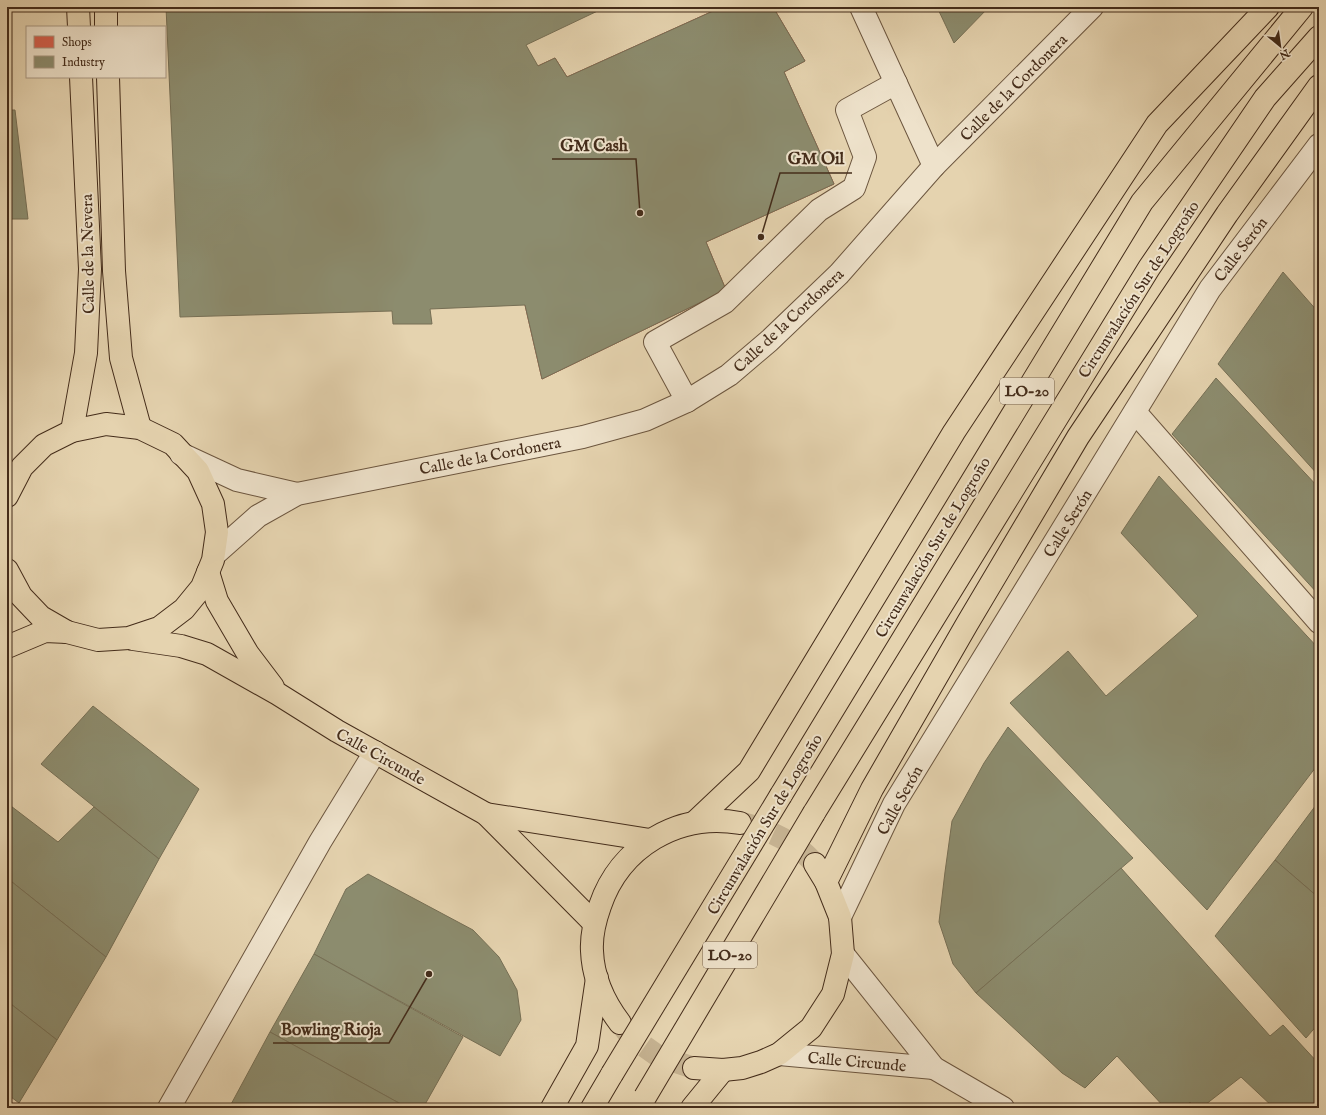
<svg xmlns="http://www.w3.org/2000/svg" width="1326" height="1115" viewBox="0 0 1326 1115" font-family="'IM FELL English',serif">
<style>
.shops{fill:#d6604d;stroke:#aa503e}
.industry{fill:#8c8c6e;stroke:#766f55}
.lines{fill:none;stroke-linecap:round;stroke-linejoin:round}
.major-tunnel{stroke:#c5b291;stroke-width:22;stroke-dasharray:22 11;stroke-linecap:butt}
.minor-casing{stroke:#6c563f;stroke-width:24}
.major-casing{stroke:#442c1a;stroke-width:24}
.highway-casing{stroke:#442c1a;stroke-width:24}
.minor{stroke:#eee2cb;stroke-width:22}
.major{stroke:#e5d3af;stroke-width:22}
.highway{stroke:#e5d3af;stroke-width:22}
.highway-bridge-casing{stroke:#442c1a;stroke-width:24;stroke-linecap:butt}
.highway-bridge{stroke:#e5d3af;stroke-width:22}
.labels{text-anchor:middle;stroke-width:4;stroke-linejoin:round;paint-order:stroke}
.shield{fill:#eee2cb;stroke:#77634f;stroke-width:1}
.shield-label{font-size:15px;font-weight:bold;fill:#442c1a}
.street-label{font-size:16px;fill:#442c1a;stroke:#eee2cb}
.leader{fill:none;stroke:#442c1a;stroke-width:1.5}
.callout-dot{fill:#442c1a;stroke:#eee2cb;stroke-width:1.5}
.callout-label{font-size:17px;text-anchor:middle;font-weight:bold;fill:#442c1a;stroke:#eee2cb;stroke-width:4;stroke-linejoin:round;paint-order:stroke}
</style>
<rect width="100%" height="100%" fill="#e5d3af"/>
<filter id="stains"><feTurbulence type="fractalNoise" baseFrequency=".005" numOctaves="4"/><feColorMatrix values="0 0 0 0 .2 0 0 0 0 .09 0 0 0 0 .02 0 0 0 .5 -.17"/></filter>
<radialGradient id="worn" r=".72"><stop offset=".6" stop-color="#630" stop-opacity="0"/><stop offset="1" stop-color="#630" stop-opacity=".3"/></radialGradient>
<path class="shops" d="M 722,7 L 773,7 L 805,61 L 784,72 L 834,184 L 706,242 L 726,290 L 542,379 L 525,305 L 491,88 L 555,58 L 567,77 Z"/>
<g class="industry">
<path d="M 166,7 L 606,7 L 526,45 L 538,66 L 555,58 L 567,77 L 722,7 L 773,7 L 805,61 L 784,72 L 834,184 L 706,242 L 726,290 L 542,379 L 525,305 L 430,309 L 432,324 L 393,324 L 392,311 L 180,317 Z"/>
<path d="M 937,7 L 989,7 L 954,43 Z"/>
<path d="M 7,110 L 15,110 L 28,219 L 7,219 Z"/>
<path d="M 1283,272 L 1319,313 L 1319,476 L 1218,364 Z"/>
<path d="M 1216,378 L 1319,488 L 1319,595 L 1172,434 Z"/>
<path d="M 1159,476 L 1319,649 L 1319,763 L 1207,910 L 1010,703 L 1068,651 L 1106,696 L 1198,616 L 1121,533 Z"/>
<path d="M 93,706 L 199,789 L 159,859 L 41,764 Z"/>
<path d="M 1008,727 L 1133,858 L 976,993 L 953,964 L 939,922 L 945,872 L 952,821 L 984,763 Z"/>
<path d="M 1319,801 L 1319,898 L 1275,860 Z"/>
<path d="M 7,803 L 58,842 L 94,807 L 159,859 L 106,957 L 7,878 Z"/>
<path d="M 1275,860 L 1319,898 L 1319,1023 L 1306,1038 L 1215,936 Z"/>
<path d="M 1121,868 L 1270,1036 L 1283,1025 L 1319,1064 L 1319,1108 L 1274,1108 L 1241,1077 L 1201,1108 L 1195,1108 L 1190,1102 L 1185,1108 L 1165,1108 L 1117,1056 L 1085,1088 L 1062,1073 L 976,993 Z"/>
<path d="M 368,874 L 473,930 L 499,957 L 517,990 L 521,1020 L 500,1056 L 314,954 L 346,889 Z"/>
<path d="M 7,878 L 106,957 L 57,1040 L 7,1001 Z"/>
<path d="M 314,954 L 463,1037 L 423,1108 L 408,1108 L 270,1032 Z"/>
<path d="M 7,1001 L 57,1040 L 19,1103 L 7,1094 Z"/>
<path d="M 270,1032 L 408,1108 L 229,1108 Z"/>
</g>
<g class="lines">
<g class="major-tunnel">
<path d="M 742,823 C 762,828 782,836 799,849 C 805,853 810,859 815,864"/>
<path d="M 621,1024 L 630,1036 L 658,1056 L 694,1068"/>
</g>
<defs>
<g id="minor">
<path d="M 861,7 L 934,166"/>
<path d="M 687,401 L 655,342 L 725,302 L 819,210 L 854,188 L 865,157 L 847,110 L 896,83"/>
<path d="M 1135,412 L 1319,622"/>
<path d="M 181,454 L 237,480 L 297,494"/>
<path d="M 214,555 L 258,516 L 297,494 L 583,437 L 645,420 L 687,401 L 729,375 L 769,341 L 839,274 L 934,166 L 1092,7"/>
<path d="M 840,917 L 894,804 L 1210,289 L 1319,145"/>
<path d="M 843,954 L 934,1068 L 1003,1108"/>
<path d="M 779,1054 L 934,1068"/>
<path d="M 169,1108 L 320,842 L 375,752"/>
</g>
<g id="major">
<path d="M 78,7 L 79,27"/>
<path d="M 106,7 L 106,27"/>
<path d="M 108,77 L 114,271 L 121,358 L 140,428"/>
<path d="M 72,431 L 86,353 L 90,269 L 81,77"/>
<path d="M 7,496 L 22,467 L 44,445 L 72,431 L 106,424 L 140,428 L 173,444 L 198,471 L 213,504 L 217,532 L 213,560 L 202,587 L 184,609 L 159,628 L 129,638 L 98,640 L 67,632 L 41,617 L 21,596 L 7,570"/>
<path d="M 208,572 L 217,601 L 248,654 L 273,687"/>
<path d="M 133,639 L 181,646 L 207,654 L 278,694 L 337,731 L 486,814 L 594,923"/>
<path d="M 7,647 L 45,631 L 67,632"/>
<path d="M 486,814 L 650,840"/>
<path d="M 620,1023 C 604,1002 593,977 592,951 C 591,935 595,920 600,906 C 620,847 678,812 740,823"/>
<path d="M 694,1068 L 723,1070 L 742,1068 L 761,1062 L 779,1054 L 811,1028 L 833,994 L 843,954 L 840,917 L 826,882 L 815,864"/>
</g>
<g id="highway">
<path d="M 781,795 L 1142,202 L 1302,7"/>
<path d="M 814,813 L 1149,268 L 1265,98 L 1319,37"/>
<path d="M 695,822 L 749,771 L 954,432 L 1157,124 L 1268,7"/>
<path d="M 826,882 L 872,789 L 967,624 L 1078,437 L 1227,214 L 1319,86"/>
<path d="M 552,1108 L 587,1046 L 597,978"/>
<path d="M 592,1108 L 612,1074"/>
<path d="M 692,1108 L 723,1070"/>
</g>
</defs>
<use href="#minor" class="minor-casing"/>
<use href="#major" class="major-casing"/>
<use href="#highway" class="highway-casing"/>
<use href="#minor" class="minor"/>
<use href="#major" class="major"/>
<use href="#highway" class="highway"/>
<defs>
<g id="highway-bridge">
<path d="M 612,1074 L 781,795"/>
<path d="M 645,1097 L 814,813"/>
</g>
</defs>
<use href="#highway-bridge" class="highway-bridge-casing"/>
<use href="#highway-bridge" class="highway-bridge"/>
</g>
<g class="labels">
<g class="shield">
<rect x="1000" y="378" width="54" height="26" rx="3"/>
<rect x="703" y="942" width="54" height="26" rx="3"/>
</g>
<g class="shield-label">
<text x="1027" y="396">LO-20</text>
<text x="730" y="960">LO-20</text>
</g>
<g class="street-label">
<text transform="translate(1013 87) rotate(-45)" y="6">Calle de la Cordonera</text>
<text transform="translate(1240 249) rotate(-53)" y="6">Calle Serón</text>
<text transform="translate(87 254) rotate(-91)" y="6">Calle de la Nevera</text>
<text transform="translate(1138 289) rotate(-57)" y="6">Circunvalación Sur de Logroño</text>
<text transform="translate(788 320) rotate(-43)" y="6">Calle de la Cordonera</text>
<text transform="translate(490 455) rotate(-11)" y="6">Calle de la Cordonera</text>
<text transform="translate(1067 523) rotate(-58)" y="6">Calle Serón</text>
<text transform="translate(932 547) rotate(-59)" y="6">Circunvalación Sur de Logroño</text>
<text transform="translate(381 756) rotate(29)" y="6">Calle Circunde</text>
<text transform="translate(899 800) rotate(-61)" y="6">Calle Serón</text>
<text transform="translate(764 824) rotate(-59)" y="6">Circunvalación Sur de Logroño</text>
<text transform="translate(857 1061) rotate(5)" y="6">Calle Circunde</text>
</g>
</g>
<path class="leader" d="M640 213L636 159H552M761 237L780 173H852M429 974L389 1043H273"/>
<g class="callout-dot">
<circle cx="640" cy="213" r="4"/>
<circle cx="761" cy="237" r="4"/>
<circle cx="429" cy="974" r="4"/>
</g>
<g class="callout-label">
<text x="594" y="151">GM Cash</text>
<text x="816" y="164">GM Oil</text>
<text x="331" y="1035">Bowling Rioja</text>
</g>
<rect width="1326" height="1115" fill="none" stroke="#e5d3af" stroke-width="24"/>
<rect x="8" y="8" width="1310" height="1099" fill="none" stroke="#442c1a" stroke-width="2"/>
<rect x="12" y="12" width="1302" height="1091" fill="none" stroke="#442c1a"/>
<rect x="26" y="26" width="140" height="52" fill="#eee2cb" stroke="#aa9984"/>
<rect x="34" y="36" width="20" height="12" fill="#d6604d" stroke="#aa9984"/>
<text x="62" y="46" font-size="12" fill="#442c1a">Shops</text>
<rect x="34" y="56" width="20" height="12" fill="#8c8c6e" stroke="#aa9984"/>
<text x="62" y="66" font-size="12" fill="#442c1a">Industry</text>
<g transform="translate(1280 46) rotate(151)" stroke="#eee2cb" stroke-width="3" paint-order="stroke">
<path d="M0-3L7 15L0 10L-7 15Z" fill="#442c1a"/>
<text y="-6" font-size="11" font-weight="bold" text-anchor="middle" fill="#442c1a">N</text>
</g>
<rect width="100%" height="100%" filter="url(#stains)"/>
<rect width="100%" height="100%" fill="url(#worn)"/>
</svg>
